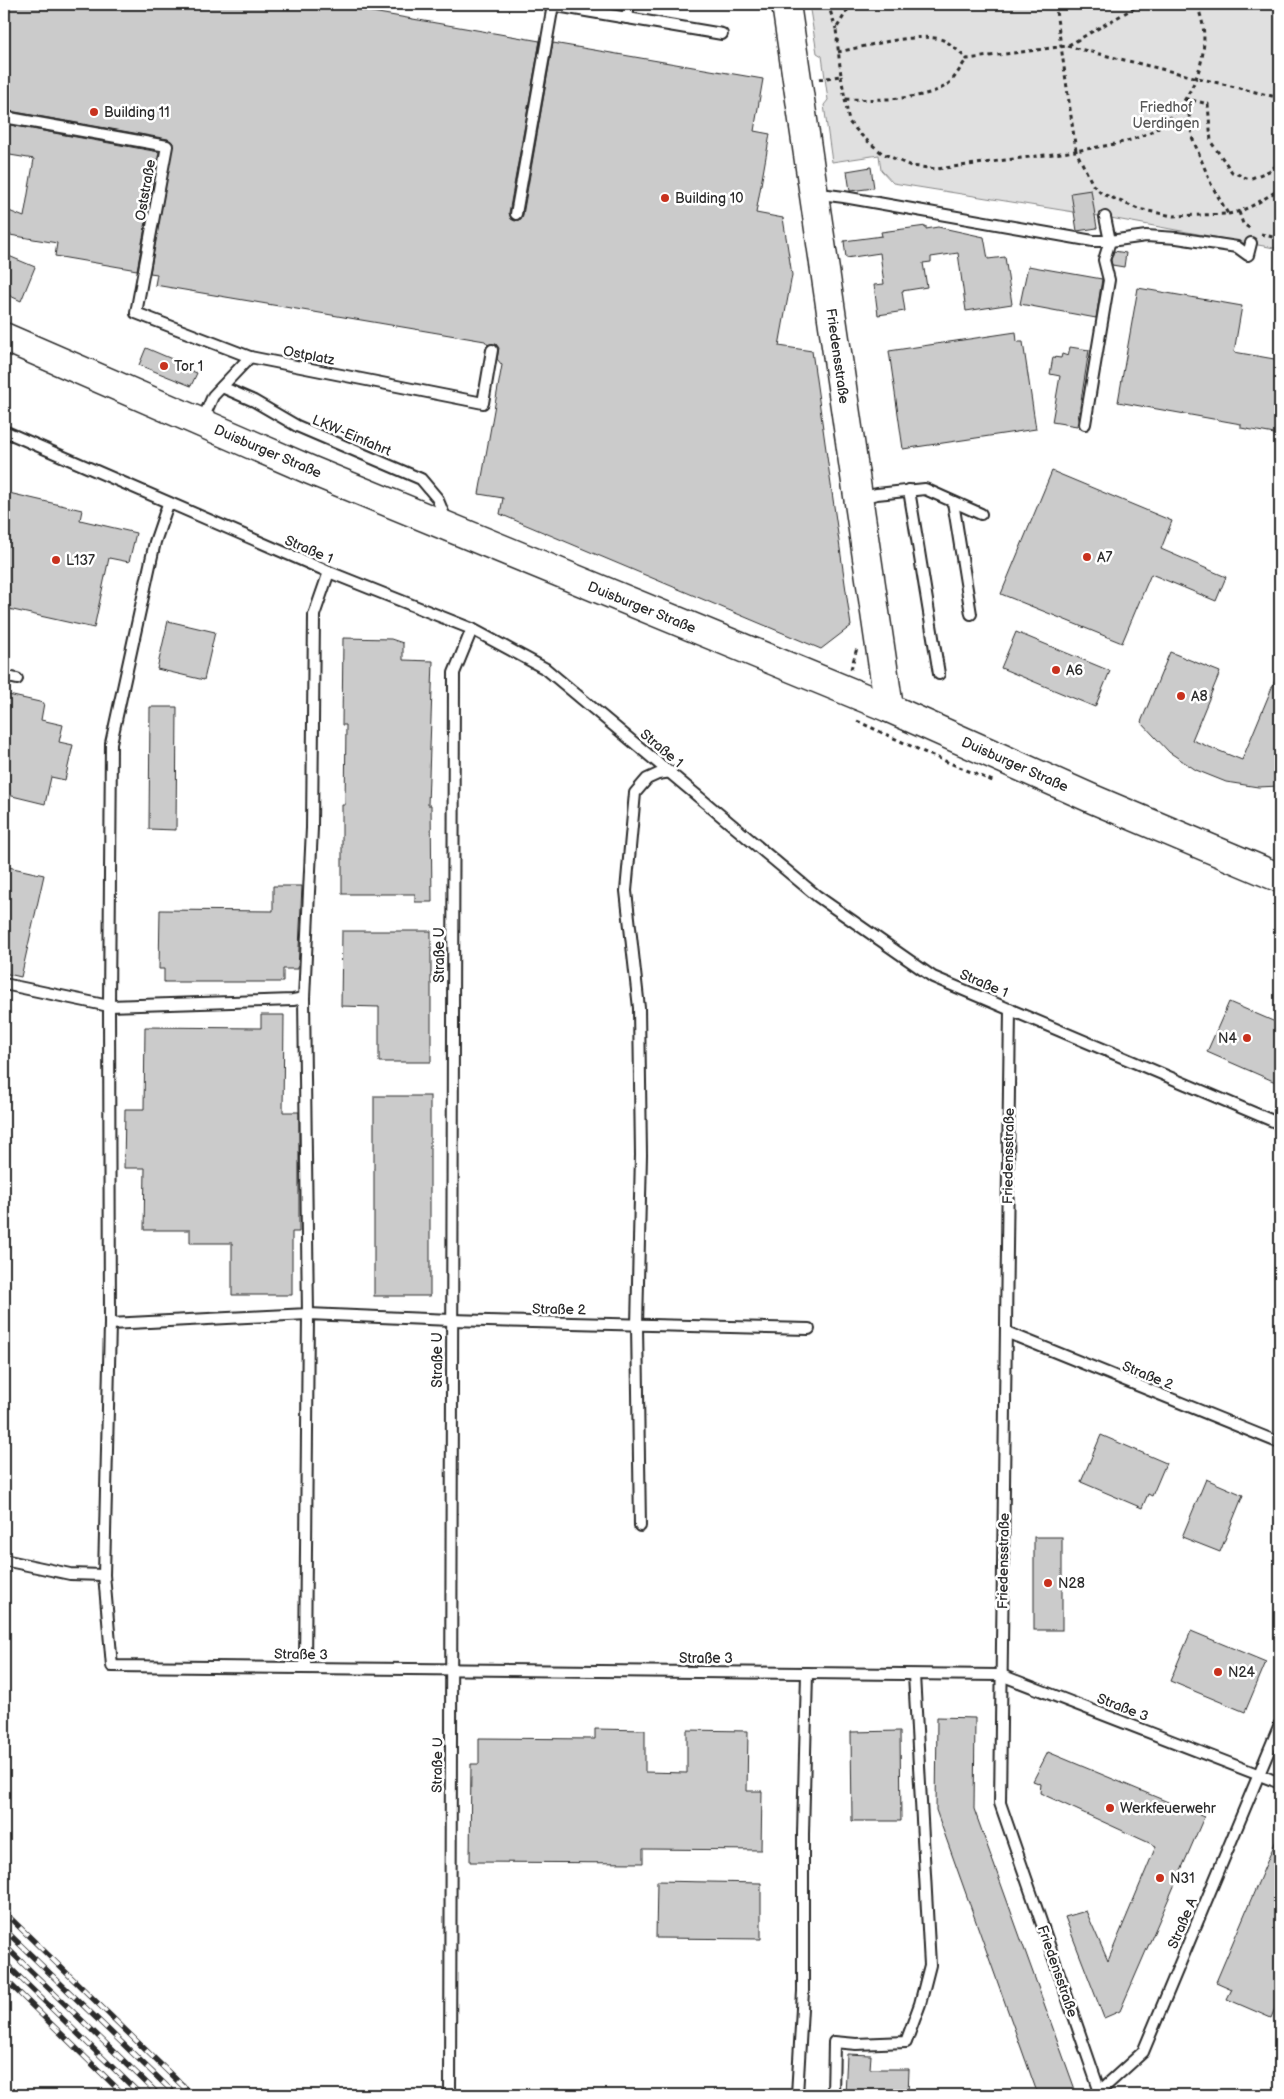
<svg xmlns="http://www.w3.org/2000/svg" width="1284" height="2099" viewBox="0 0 1284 2099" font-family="'Balsamiq Sans',sans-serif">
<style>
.green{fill:#e0e0e0;stroke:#868686}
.building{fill:#cbcbcb;stroke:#2b2b2b}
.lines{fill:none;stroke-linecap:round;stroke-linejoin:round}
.service-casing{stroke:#2b2b2b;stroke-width:14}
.secondary-casing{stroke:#2b2b2b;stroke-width:31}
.path{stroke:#2b2b2b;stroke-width:3;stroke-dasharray:4 4;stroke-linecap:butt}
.service{stroke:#fff;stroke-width:10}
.secondary{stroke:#fff;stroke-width:28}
.rail-casing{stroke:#2b2b2b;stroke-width:5.5}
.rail{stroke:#fff;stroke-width:4;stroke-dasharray:11;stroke-linecap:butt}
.poi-dot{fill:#c8321e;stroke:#fff;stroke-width:2}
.labels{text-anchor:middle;stroke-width:5;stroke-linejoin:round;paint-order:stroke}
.park-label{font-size:14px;fill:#585858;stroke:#fff}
.poi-label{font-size:14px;fill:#2b2b2b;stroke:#fff;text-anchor:start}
.street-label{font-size:14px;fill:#2b2b2b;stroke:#fff}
</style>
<rect width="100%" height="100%" fill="#fff"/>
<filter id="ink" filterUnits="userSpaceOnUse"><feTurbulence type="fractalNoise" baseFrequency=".02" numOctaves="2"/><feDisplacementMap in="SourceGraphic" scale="10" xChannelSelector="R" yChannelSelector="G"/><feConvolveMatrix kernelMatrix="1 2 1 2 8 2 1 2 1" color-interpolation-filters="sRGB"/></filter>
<g filter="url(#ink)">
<path class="green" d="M 809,4 L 1280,4 L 1280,249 L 1105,217 L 893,183 L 881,170 L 879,155 L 832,162 L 824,105 L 828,100 L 822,56 L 817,53 Z"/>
<g class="building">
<path d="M 4,4 L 326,4 L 540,41 L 509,213 L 511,219 L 515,221 L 521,219 L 523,215 L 553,43 L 763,79 L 754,131 L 770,134 L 756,213 L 783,218 L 792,275 L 779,346 L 812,351 L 851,626 L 821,649 L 500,514 L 503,498 L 479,494 L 502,365 L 497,359 L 499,348 L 496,344 L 488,345 L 485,341 L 155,285 L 157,274 L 150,273 L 173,143 L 168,139 L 4,110 Z"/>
<path d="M 4,124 L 159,152 L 137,270 L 55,256 L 57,243 L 4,234 L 4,209 L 24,217 L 34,159 L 4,154 Z"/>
<path d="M 871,167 L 874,188 L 850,191 L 847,171 Z"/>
<path d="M 1091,190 L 1097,228 L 1077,231 L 1071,193 Z"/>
<path d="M 926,226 L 926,229 L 938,227 L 984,237 L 988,259 L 1005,257 L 1012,304 L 966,311 L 958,253 L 931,257 L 931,262 L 923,263 L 927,287 L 902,291 L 905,311 L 878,315 L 874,285 L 884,284 L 880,253 L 846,258 L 844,241 L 882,236 L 881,232 Z"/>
<path d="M 1114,251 L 1126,253 L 1124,267 L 1112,265 L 1111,260 Z"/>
<path d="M 4,254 L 35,267 L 21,301 L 4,293 Z"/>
<path d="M 1028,266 L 1102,279 L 1096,318 L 1020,304 Z"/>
<path d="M 1138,288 L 1242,306 L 1234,352 L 1280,360 L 1280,435 L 1241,428 L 1241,424 L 1118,402 Z"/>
<path d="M 1016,332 L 1017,342 L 1023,342 L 1036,429 L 903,449 L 889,351 Z"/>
<path d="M 1070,347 L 1089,350 L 1077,426 L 1052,422 L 1060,376 L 1050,374 L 1053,357 L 1061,358 L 1062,354 L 1068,356 Z"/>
<path d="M 146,348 L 186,365 L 184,368 L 197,373 L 191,386 L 139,365 Z"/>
<path d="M 1052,471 L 1172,521 L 1161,549 L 1226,577 L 1216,601 L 1151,574 L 1122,643 L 1001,594 Z"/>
<path d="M 9,493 L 82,510 L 80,520 L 136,533 L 129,562 L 109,558 L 94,628 L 4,608 L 4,517 Z"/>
<path d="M 168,621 L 215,632 L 204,680 L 157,669 Z"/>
<path d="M 1016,632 L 1110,671 L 1095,707 L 1001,668 Z"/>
<path d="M 343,638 L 391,639 L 403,643 L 403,660 L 433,661 L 428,805 L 431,805 L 432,902 L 415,902 L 415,894 L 342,894 L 342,805 L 345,805 L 346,725 L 342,725 Z"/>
<path d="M 1170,652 L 1220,672 L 1192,740 L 1242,760 L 1280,668 L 1280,786 L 1258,787 L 1226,782 L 1196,770 L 1169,752 L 1141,722 Z"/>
<path d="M 4,694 L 44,703 L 41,720 L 63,725 L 59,742 L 73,745 L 65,780 L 51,777 L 45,804 L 4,794 Z"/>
<path d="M 150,707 L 177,707 L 176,830 L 149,829 Z"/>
<path d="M 4,866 L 44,875 L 21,977 L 4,973 Z"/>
<path d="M 273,886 L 302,886 L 298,969 L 283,969 L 283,982 L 164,982 L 164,969 L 159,969 L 160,910 L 273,911 Z"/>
<path d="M 342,931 L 431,931 L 431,1062 L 379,1062 L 379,1007 L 341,1006 Z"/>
<path d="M 1229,1002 L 1280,1024 L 1280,1084 L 1207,1052 Z"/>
<path d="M 261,1015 L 284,1015 L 283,1112 L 299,1112 L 299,1232 L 292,1232 L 292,1295 L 232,1295 L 232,1243 L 190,1243 L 190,1230 L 144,1230 L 145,1168 L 124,1168 L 125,1109 L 144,1109 L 145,1027 L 261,1028 Z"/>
<rect x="374" y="1096" width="56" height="200"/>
<path d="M 1101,1435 L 1166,1463 L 1152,1496 L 1148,1494 L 1142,1508 L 1081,1482 Z"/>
<path d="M 1206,1479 L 1243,1495 L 1220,1552 L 1182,1537 Z"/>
<rect x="1034" y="1537" width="28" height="93"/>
<path d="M 1191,1631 L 1266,1662 L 1245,1712 L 1170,1681 Z"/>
<path d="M 937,1717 L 975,1718 L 974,1809 L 1077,2095 L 1038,2095 L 936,1810 Z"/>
<path d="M 595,1729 L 645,1730 L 645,1772 L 687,1773 L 687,1730 L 748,1731 L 747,1791 L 762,1791 L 761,1850 L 643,1849 L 643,1863 L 470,1862 L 471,1764 L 479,1764 L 479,1738 L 595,1739 Z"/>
<path d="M 900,1731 L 901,1821 L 852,1821 L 851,1732 Z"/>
<path d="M 1048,1752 L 1204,1817 L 1120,2011 L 1104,2018 L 1065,1917 L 1086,1911 L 1108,1961 L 1156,1846 L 1040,1793 L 1041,1784 L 1033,1781 Z"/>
<path d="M 1280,1831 L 1280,1996 L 1271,2018 L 1227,1999 L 1232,1989 L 1216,1982 Z"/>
<path d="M 657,1881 L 761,1883 L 761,1939 L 656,1938 Z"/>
<path d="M 847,2054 L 871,2055 L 870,2069 L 909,2069 L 908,2095 L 845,2095 Z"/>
</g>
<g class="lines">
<defs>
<g id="service">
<path d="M 545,4 L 722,34"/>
<path d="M 627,18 L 629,4"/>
<path d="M 4,117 L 167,146 L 136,313 L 250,357 L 483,403 L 492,350"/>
<path d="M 815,196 L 828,195 L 844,197 L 1093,241 L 1110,241 L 1146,236 L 1177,238 L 1237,247 L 1248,255 L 1251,243"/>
<path d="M 516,214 L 553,5"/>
<path d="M 222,387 L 254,401 L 297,426 L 421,479 L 437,498 L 447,522"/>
<path d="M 202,421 L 213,396 L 250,357"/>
<path d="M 1085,424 L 1109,280 L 1104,260 L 1110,241 L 1105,217"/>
<path d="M 4,431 L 329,572 L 472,629 L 546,669 L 817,896 L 933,977 L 1280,1124"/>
<path d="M 909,490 L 939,674"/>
<path d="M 859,498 L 877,494 L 925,489 L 981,514"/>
<path d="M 953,502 L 971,614"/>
<path d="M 4,676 L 17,679"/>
<path d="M 4,984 L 109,1006 L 110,1324 L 104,1575 L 112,1666 L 1001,1675 L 1280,1783"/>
<path d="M 304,998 L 312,828 L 314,615 L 329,572"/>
<path d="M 1010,1009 L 1000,1803 L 1101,2095"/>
<path d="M 110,1324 L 308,1314 L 304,998 L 293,1000 L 109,1006 L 111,743 L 155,542 L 168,504"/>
<path d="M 1006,1332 L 1280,1443"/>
<path d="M 640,1526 L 637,1325 L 641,1155 L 639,1008 L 626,891 L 635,793 L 647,779 L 658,774 L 671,772"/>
<path d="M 4,1560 L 70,1574 L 104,1575"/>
<path d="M 305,1668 L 308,1314 L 451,1320 L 809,1329"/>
<path d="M 1100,2091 L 1143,2052 L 1280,1724"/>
<path d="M 450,2095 L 454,673 L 472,629"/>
<path d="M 797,2095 L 803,1991 L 803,1834 L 807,1673"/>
<path d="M 833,2095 L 834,2042 L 856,2044 L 906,2042 L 920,2004 L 930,1965 L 914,1675"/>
</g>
<g id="secondary">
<path d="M 786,4 L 889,708"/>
<path d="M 4,337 L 310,470 L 889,708 L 1095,800 L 1280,878"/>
</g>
</defs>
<use href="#service" class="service-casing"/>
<use href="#secondary" class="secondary-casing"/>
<g class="path">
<path d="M 828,4 L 836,29"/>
<path d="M 1055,4 L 1076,151 C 1100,146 1128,144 1150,132 C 1185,114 1209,66 1203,26 C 1202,19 1199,11 1197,4"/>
<path d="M 1067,46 L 1280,98"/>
<path d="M 838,52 C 863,47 921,31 943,40 C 952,44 960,53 967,59 L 1067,46 L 1141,4"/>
<path d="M 841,76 L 845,99 C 872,100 927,101 948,84 C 955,79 961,66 967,59"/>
<path d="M 819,79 L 841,76 L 836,29 L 851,4"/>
<path d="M 845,99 L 849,122 L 864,138 L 882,153 L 911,166 L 937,169 L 1076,151 L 1093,185 L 1101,193 L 1138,209 L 1173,216 L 1228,214 L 1211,184 L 1192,137 L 1187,99 L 1208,104 L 1211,142 L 1232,172 L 1249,179 L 1269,171 L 1280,163"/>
<path d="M 1239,212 L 1243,224 L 1251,229"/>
<path d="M 1228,214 C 1248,211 1263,199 1280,189"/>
<path d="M 1261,234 L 1280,239"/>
<path d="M 851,669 L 857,648"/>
<path d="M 857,721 L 926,753 L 995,782"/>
</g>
<use href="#service" class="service"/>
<use href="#secondary" class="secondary"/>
<defs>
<g id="rail">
<path d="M 4,1912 L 192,2095"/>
<path d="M 4,1929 L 176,2095"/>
<path d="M 4,1945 L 159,2095"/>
<path d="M 4,1962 L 141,2095"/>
<path d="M 4,1978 L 124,2095"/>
</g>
</defs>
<use href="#rail" class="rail-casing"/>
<use href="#rail" class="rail"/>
</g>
</g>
<g class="poi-dot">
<circle cx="94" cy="112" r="5"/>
<circle cx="665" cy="198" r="5"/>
<circle cx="164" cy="366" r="5"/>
<circle cx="1087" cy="557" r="5"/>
<circle cx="56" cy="560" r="5"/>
<circle cx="1056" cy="670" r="5"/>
<circle cx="1181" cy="696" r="5"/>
<circle cx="1247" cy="1038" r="5"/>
<circle cx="1048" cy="1583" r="5"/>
<circle cx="1218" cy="1672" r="5"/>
<circle cx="1110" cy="1808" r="5"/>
<circle cx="1160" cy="1878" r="5"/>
</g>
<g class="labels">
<g class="park-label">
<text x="1166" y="112">Friedhof<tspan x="1166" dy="16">Uerdingen</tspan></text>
</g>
<g class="poi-label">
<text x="104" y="117">Building 11</text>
<text x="675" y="203">Building 10</text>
<text x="174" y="371">Tor 1</text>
<text x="1097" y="562">A7</text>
<text x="66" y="565">L137</text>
<text x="1066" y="675">A6</text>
<text x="1191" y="701">A8</text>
<text x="1237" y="1043" text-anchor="end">N4</text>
<text x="1058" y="1588">N28</text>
<text x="1228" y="1677">N24</text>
<text x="1120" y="1813">Werkfeuerwehr</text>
<text x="1170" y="1883">N31</text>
</g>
<g class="street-label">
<text transform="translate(145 190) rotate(-80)" y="5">Oststraße</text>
<text transform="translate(309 355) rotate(11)" y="5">Ostplatz</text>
<text transform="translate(838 356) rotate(82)" y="5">Friedensstraße</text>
<text transform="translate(352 435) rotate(23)" y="5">LKW-Einfahrt</text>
<text transform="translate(268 451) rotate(23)" y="5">Duisburger Straße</text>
<text transform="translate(309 549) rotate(23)" y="5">Straße 1</text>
<text transform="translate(642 607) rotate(22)" y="5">Duisburger Straße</text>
<text transform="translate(662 748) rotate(40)" y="5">Straße 1</text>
<text transform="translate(1015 764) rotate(24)" y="5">Duisburger Straße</text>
<text transform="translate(439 955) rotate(-90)" y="5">Straße U</text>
<text transform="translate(984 983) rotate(23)" y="5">Straße 1</text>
<text transform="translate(1008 1156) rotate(-89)" y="5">Friedensstraße</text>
<text transform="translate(559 1309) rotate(1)" y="5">Straße 2</text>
<text transform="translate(437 1360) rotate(-90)" y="5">Straße U</text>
<text transform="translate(1148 1375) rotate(22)" y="5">Straße 2</text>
<text transform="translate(1003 1561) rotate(-89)" y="5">Friedensstraße</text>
<text transform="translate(301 1654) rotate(1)" y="5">Straße 3</text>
<text x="706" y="1663">Straße 3</text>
<text transform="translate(1123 1707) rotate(21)" y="5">Straße 3</text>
<text transform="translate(437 1765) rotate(-89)" y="5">Straße U</text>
<text transform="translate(1182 1923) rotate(-67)" y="5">Straße A</text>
<text transform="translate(1058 1971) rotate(71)" y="5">Friedensstraße</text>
</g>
</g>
<rect width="1284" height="2099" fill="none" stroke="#fff" stroke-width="20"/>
<rect x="10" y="10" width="1264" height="2079" fill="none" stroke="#2b2b2b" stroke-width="2" filter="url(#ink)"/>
</svg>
